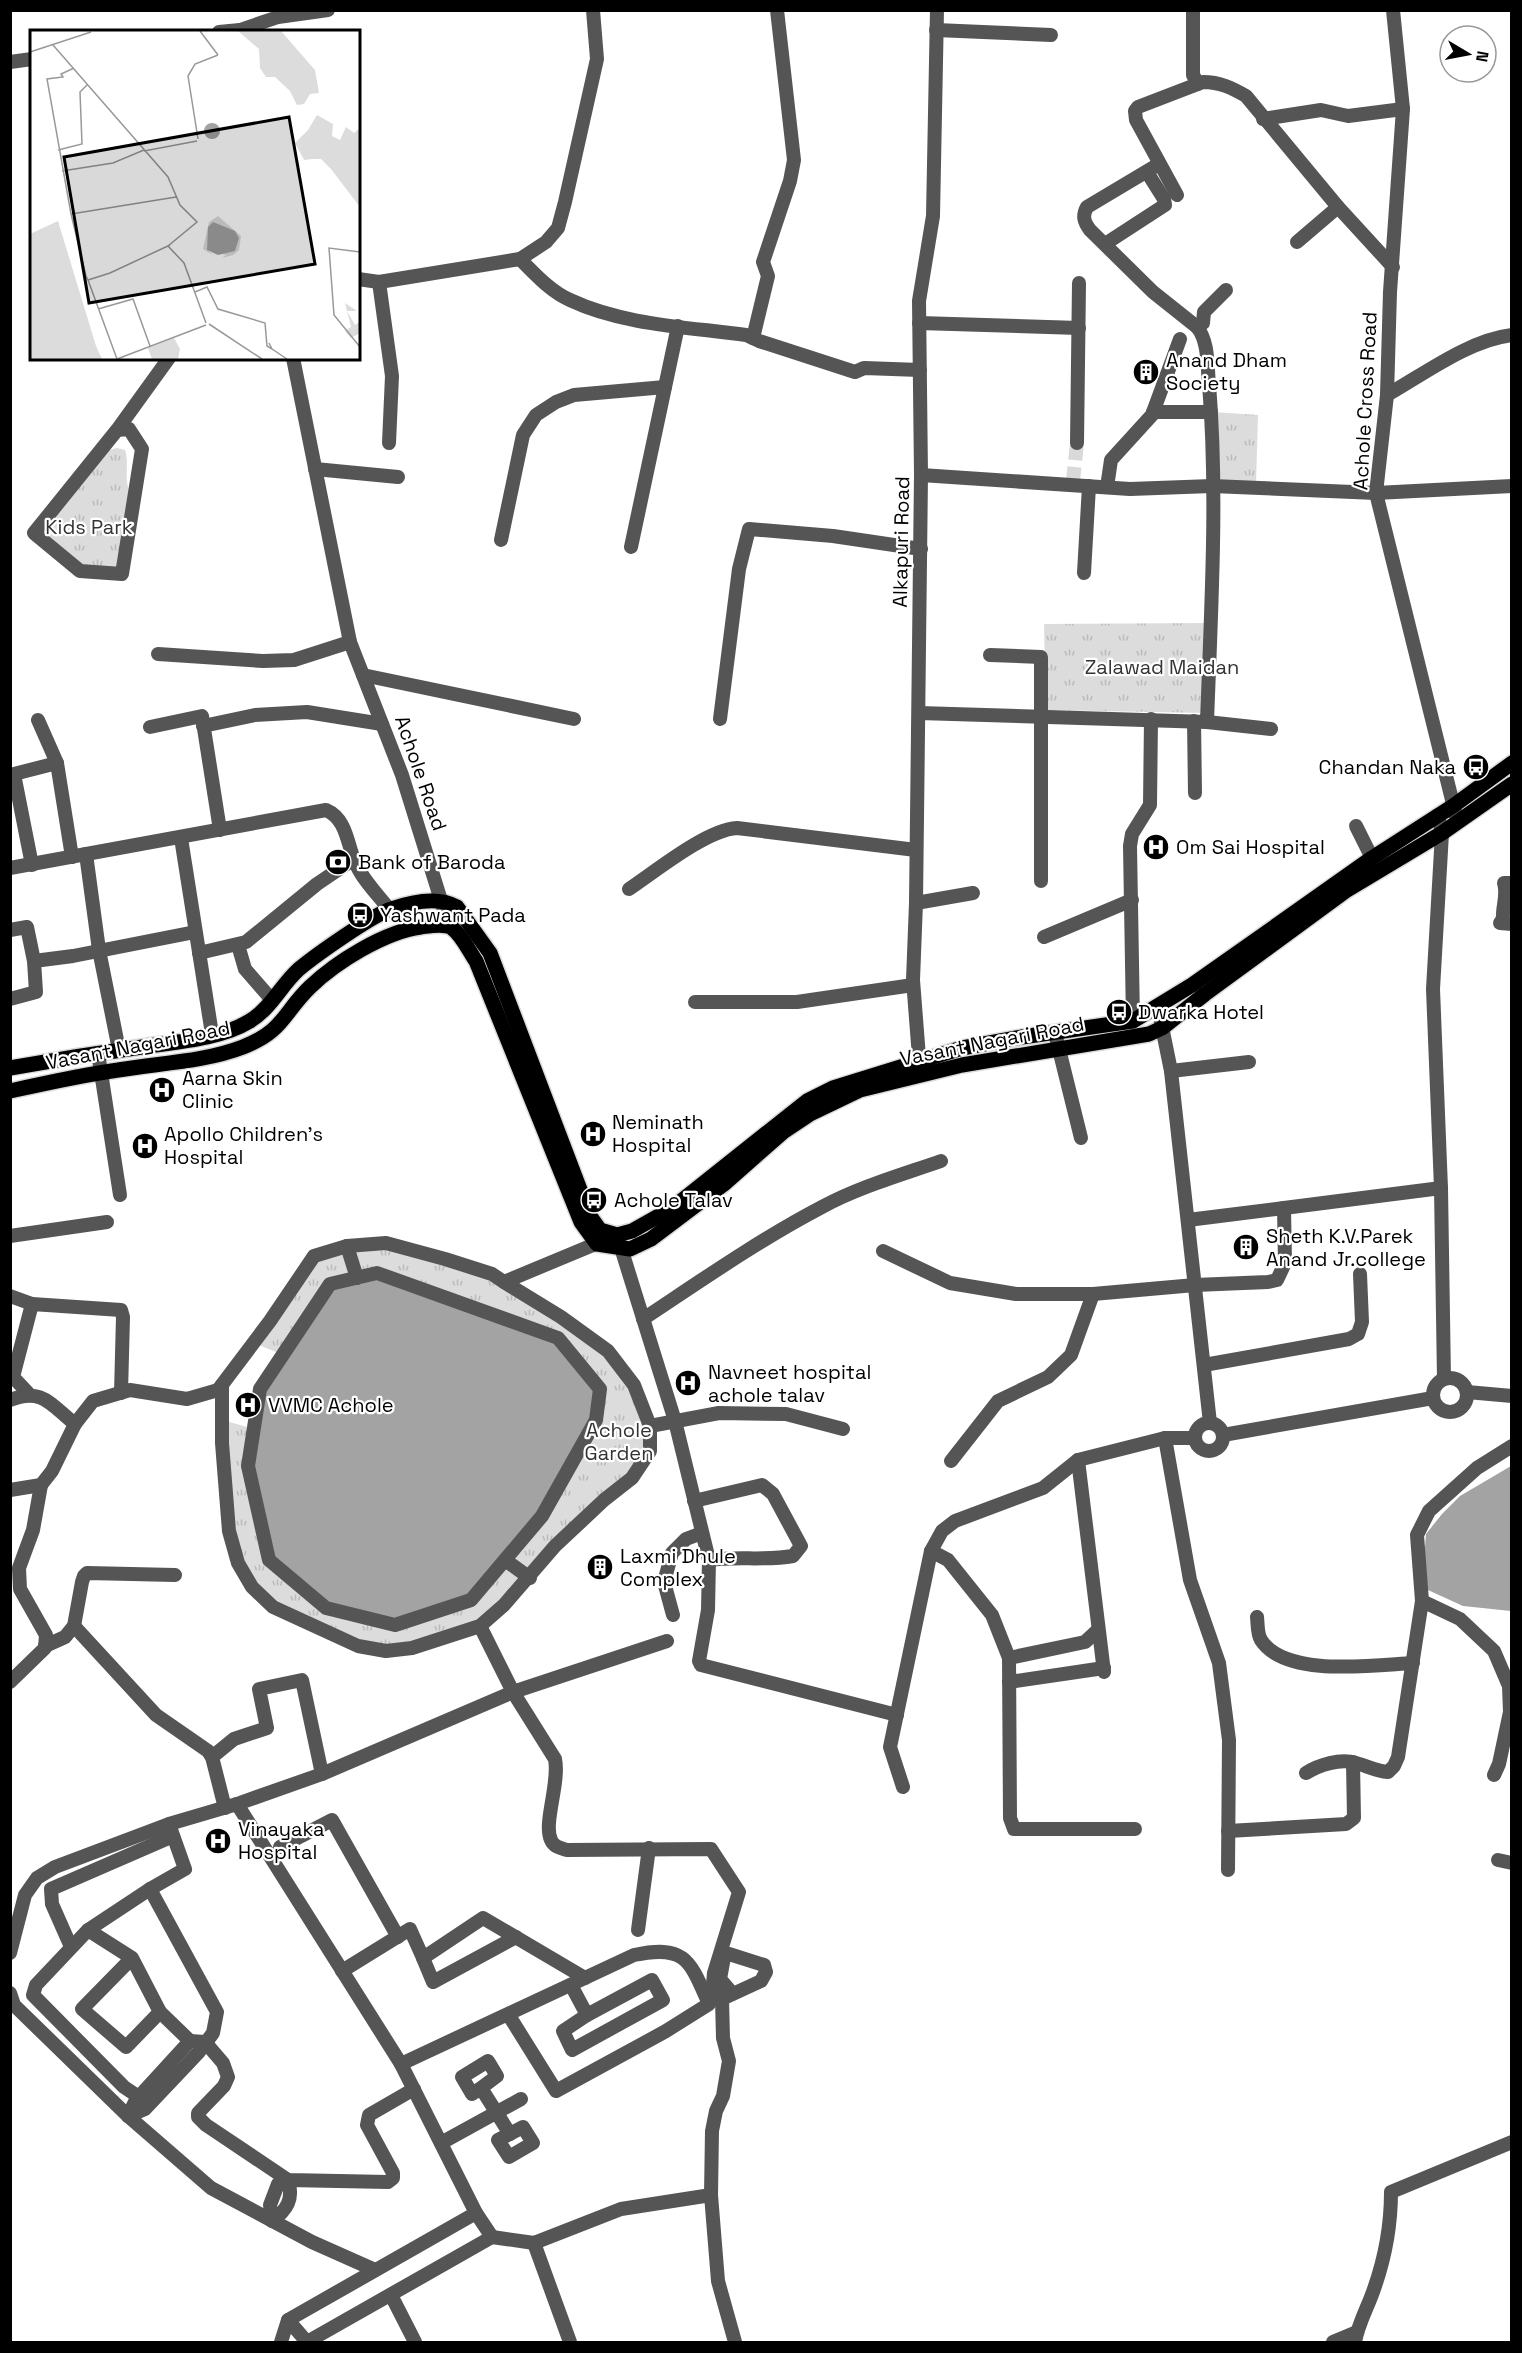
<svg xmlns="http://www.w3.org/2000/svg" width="1522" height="2353" viewBox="0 0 1522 2353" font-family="'Space Grotesk',sans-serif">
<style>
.park{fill:url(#park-tufts)}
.water{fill:#a3a3a3}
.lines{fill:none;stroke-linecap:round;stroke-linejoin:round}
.minor-tunnel{stroke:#d9d9d9;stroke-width:14;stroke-dasharray:14 7;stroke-linecap:butt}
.major-casing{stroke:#dbdbdb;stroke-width:18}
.minor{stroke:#555;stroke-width:14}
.major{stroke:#000;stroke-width:15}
.labels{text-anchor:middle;stroke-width:4.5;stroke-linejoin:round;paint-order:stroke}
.poi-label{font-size:20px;fill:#000;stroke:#fff;text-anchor:start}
.street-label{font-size:20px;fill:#000;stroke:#fff}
.park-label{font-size:20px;fill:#333;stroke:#fff}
.inset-road{fill:none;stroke:#999;stroke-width:1.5}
.view{fill:#000;fill-opacity:0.15;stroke:#000;stroke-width:3}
.inset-edge{fill:none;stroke:#000;stroke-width:3}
</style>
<defs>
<pattern id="park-tufts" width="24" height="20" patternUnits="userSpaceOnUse" patternTransform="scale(1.5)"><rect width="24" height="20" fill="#dcdcdc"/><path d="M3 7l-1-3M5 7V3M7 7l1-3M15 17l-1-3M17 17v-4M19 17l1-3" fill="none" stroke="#bbb"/></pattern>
</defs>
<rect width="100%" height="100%" fill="#fff"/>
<g class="park">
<path d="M 1213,412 L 1258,415 L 1256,484 L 1216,482 Z"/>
<path d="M 117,448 L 125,450 C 130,465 123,478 130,492 L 118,569 L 81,566 L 41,533 L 108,450 Z"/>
<path d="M 1207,623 L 1205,713 L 1046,710 L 1044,624 Z"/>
<path d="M 386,1243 L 492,1274 L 608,1351 L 638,1395 L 650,1451 L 480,1626 L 386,1651 L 273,1607 L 238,1563 L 226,1421 L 254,1429 L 283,1355 L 254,1343 L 314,1256 Z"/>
</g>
<g class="water">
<path d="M 377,1273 L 558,1338 L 600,1389 L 596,1420 L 542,1516 L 471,1600 L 395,1625 L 326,1608 L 269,1560 L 248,1466 L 260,1389 L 330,1284 Z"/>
<path d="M 1511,1466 L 1511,1611 L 1463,1606 L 1428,1590 L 1424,1560 L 1426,1534 L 1442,1514 L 1460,1496 Z"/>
</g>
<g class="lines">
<path class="minor-tunnel" d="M 1073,481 L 1077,443"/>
<defs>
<g id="major">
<path d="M 10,1068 C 54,1060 98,1053 142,1047 C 174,1042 220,1039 248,1022 C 270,1010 281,985 299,969 C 316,955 371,916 391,909 C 411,902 438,896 457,907 L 490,953 L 590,1216 L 600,1230 L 617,1235 L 632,1231 L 671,1209 L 807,1101 L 833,1088 L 962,1048 L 1022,1037 L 1133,1021 L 1192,985 L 1372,858 L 1453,806 L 1512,763"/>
<path d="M 10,1091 C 46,1083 82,1075 118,1070 C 159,1063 204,1062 243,1047 C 284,1031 283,1013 310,987 C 336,962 384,932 421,927 C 430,926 444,923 452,928 C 462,935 469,951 476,961 L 581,1222 L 597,1244 L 630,1249 L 651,1239 L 724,1184 L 783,1132 L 810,1114 L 860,1090 L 962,1065 L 1149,1034 L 1162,1028 L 1205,994 L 1347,890 L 1442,833 L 1512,784"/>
</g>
</defs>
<use href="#major" class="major-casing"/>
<g class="minor">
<path d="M 1193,10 L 1193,75 L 1198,84"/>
<path d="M 1393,10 L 1403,109 L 1390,292 L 1387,395 L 1376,493 L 1456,816"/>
<path d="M 936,30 L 1051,35"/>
<path d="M 219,32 L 240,30"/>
<path d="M 240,32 L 240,30 L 278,17 L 328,10"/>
<path d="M 10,62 L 32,59"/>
<path d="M 1263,119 L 1321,110 L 1348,116 L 1403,109"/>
<path d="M 1177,195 L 1136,120 L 1135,111 L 1138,107 L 1203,82 C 1220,82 1232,88 1246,96 L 1338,207 L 1393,267"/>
<path d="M 1297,242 L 1338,207"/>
<path d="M 1105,244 L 1165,205 L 1164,199 L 1147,172"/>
<path d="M 520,259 L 546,242 L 558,228 L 565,202 L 597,59 L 593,10"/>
<path d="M 358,279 L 379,282 L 520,259 C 535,274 550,291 570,300 C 623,325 688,327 746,335 L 759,341 L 855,372 L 864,368 L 920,370"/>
<path d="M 379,282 L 392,376 L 389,443"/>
<path d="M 919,323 L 1079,328"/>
<path d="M 1197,327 L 1203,323 L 1204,312 L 1226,290"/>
<path d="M 753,338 L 768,276 L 763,262 L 790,181 L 794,160 L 777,10"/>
<path d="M 293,358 L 350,642 L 402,775 L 449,926"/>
<path d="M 1387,395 C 1424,374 1469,340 1512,335"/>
<path d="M 1153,412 L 1211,412"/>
<path d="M 117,430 L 129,429 L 142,449 L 122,574 L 80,571 L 34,533 L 117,430 L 169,358"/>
<path d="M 1077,443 L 1079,283"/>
<path d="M 315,469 L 398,477"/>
<path d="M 921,475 L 1130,489 L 1212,486 L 1376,493 L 1512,486"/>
<path d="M 1107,487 L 1111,460 L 1152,415 L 1180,339"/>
<path d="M 501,540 L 523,435 L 536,415 L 556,402 L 574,395 L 665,387"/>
<path d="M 631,547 L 678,326"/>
<path d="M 1084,573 L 1089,486"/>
<path d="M 158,654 L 263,661 L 294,660 L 350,642"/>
<path d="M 990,655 L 1041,657 L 1041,881"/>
<path d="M 363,675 L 574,719"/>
<path d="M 919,713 L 1207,722 C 1211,610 1218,495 1209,384 C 1207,365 1209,342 1197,327 L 1153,292 L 1090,230 C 1084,222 1082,216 1087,207 L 1159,164"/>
<path d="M 720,719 L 739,569 L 749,529 L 833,536 L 921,549"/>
<path d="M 38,720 L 57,763 L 72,857"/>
<path d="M 1194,721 L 1195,793"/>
<path d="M 1207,722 L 1271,729"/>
<path d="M 203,726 L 255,715 L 307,712 L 382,724"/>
<path d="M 150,727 L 202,716 L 220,830"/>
<path d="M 1438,815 L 1442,833 L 1433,989 L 1441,1188 L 1444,1379"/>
<path d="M 1356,826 L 1372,858"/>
<path d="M 181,838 L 212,1034"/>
<path d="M 86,854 L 99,950 L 119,1050"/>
<path d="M 32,865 L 14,774 L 57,763"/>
<path d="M 10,868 L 326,810 C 347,819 347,844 355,862 C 362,879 378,895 389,909"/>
<path d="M 1512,883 L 1504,883 C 1508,895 1502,906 1503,919 L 1500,923 L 1512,924"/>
<path d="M 629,889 C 656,871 706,830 737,828 L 916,850"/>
<path d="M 916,903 L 973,893"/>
<path d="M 10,930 L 27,927 L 34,961"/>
<path d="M 1044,937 L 1132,900"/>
<path d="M 238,945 L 245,969 L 272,1000"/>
<path d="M 199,953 L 246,942 L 317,884 L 354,859"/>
<path d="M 10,999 L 36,992 L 34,961 L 73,956 L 195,932"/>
<path d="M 695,1002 L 797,1002 L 913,985"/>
<path d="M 1158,1007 L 1171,1071 L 1210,1423"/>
<path d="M 1133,1021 L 1130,846 L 1132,834 L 1150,805 L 1151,719"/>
<path d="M 1055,1033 L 1081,1138"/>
<path d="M 98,1053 L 120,1195"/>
<path d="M 920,1070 L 913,980 L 916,903 L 921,475 L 919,301 L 933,216 L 937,10"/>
<path d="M 1171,1071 L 1249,1062"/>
<path d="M 1188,1220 L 1284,1208"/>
<path d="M 10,1236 L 107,1222"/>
<path d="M 347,1246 L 357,1278"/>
<path d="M 883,1251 L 950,1283 L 1016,1294 L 1093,1294 L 1195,1285 L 1268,1282 L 1277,1280 L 1285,1263 L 1284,1208 L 1441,1188"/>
<path d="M 377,1273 L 558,1338 L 600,1389 L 596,1420 L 542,1516 L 471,1600 L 395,1625 L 326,1608 L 269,1560 L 248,1466 L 260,1389 L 330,1284 Z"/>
<path d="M 10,1296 L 32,1304"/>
<path d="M 643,1319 C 702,1280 759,1240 822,1207 C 859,1187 901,1175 941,1161"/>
<path d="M 1204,1365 L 1349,1339 L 1358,1334 L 1362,1322 L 1360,1274"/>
<circle cx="1450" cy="1395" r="17"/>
<path d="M 222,1385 L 222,1443 L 229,1531 L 238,1563 L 252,1587 L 273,1607 L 358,1646 L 386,1651 L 412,1648 L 480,1626 L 504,1605 L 555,1546 L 604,1500 L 632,1478 L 650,1451 L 650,1426 L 634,1385 L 608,1351 L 561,1317 L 504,1282"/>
<path d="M 1467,1392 L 1512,1396"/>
<path d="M 29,1394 L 13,1377 L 32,1304 L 121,1310 L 123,1317 L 121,1393"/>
<path d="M 10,1400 C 42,1387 51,1405 75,1424"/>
<circle cx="1209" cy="1437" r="14"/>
<path d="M 650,1426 L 719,1413 L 786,1414 L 843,1429"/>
<path d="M 1223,1435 L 1433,1398"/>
<path d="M 1165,1438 L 1190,1580 L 1219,1663 L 1229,1740 L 1228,1870"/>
<path d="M 1078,1460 L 1104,1672"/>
<path d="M 951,1461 L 998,1401 L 1048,1377 L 1071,1355 L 1093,1294"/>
<path d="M 10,1490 L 41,1485 L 52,1471 L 75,1424 L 93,1401 L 130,1390 L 187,1399 L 218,1390 L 270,1321 L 314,1256 L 347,1246 L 386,1243 L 445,1259 L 492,1274 L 504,1282 L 617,1235 L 675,1421 L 709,1560 L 708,1610 L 699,1661 L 701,1665 L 897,1715"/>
<path d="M 694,1501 L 762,1485 L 773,1494 L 801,1546 L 793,1556 C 765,1561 737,1556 709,1560"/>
<path d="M 931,1551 L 948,1560 L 992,1615 L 1009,1658 L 1010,1818 L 1014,1829 L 1135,1829"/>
<path d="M 505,1560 L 530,1578"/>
<path d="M 673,1615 L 664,1582 L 672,1553 L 686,1539 L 702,1533"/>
<path d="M 1257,1617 C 1258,1625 1257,1633 1261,1640 C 1285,1678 1375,1665 1413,1663"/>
<path d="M 74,1626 L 156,1715 L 208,1751 L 212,1757 L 225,1808"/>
<path d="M 667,1641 L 513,1692 L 555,1759 C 560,1783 543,1823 551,1840 C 554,1847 560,1848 567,1850 L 711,1849 L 739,1892 L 714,1973 L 713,1984 L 722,1999 L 723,2038 L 729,2061 L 723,2096 L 716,2111 L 712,2131 L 711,2195"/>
<path d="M 45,1646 L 65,1637 L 74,1626 L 82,1582 L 84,1576 L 87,1573 L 175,1575"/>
<path d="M 1009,1658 L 1085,1642 L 1098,1630"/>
<path d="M 10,1682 L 45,1648 L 46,1635 L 20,1589 L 19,1568 L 33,1530 L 41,1485"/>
<path d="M 1009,1682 L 1104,1668"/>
<path d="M 212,1757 L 234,1739 L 267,1728 L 259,1689 L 302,1680 L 322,1774"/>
<path d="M 1306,1773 C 1319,1765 1340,1758 1356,1763 C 1367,1766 1376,1771 1388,1772 L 1394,1766 L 1398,1757 L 1422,1601"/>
<path d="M 1494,1775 L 1499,1764 L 1510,1712 L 1509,1686 L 1494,1651 L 1460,1619 L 1422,1601 L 1417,1535 L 1429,1511 L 1477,1468 L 1512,1446"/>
<path d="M 903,1787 L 890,1747 L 931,1551 L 942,1531 L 955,1521 L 1043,1488 L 1078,1460 L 1165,1438 L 1195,1438"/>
<path d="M 237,1804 L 401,2064 L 476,2213 L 492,2237"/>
<path d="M 1228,1831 L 1346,1824 L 1354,1818 L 1353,1762"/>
<path d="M 280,1847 L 332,1820 L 398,1937"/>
<path d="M 1498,1860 L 1512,1863"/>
<path d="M 88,1930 L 132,1958 L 160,2012 L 126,2047 L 82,2009 L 132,1958"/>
<path d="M 638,1930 L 649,1848"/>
<path d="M 71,1947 L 52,1904 L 51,1889 L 173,1836"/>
<path d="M 10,1953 L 25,1895 L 37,1878 L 55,1867 L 169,1824 L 237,1804 L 322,1774 L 513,1692 L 480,1626"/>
<path d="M 423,1958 L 433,1982 L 516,1937"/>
<path d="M 342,1971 L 410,1929 L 423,1958 L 483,1918 L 585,1978"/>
<path d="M 652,1980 L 663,2000 L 572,2050 L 563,2031 L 587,2015 Z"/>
<path d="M 571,1985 L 587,2015"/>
<path d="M 10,1993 L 14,2005 L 128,2116 L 211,2188 L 312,2242 L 375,2270"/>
<path d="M 722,1999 L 761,1981 L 766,1972 L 764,1965 L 729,1954 L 724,1957 L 720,1979 L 733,1994"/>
<path d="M 160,2012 L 190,2041"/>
<path d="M 401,2064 L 634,1955 C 686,1944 690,1961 709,2004 L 666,2031 L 556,2091 L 508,2014"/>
<path d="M 481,2088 L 497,2076 L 488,2061 L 462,2077 L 472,2094 L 481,2088 L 510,2134"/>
<path d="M 139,2097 L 124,2087 L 33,1995 L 36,1985 L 88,1930 L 150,1889 L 185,1869 L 169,1824"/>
<path d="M 128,2116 L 136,2100 L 190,2041 L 205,2042 L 223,2063 L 228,2077 L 224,2086 L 198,2113 L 198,2117 L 206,2125 L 288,2180 L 388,2182 L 393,2178 L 393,2173 L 367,2125 L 369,2115 L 414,2089"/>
<path d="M 128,2116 L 145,2109 L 198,2053 L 213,2033 L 217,2012 L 150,1889"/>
<path d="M 523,2127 L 533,2143 L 509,2157 L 498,2140 Z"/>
<path d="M 441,2143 L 521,2099"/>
<path d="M 288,2180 C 294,2199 287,2210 272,2221 L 270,2205 L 278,2184 Z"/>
<path d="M 534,2243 L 570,2342"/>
<path d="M 391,2295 L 415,2342"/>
<path d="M 288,2320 L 307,2342"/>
<path d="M 281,2342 L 288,2320 L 476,2213"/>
<path d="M 307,2342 L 492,2237 L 534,2243 L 621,2209 L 711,2195 L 718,2281 L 735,2342"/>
<path d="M 1333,2342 L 1357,2332"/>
<path d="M 1355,2342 C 1358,2324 1368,2307 1374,2289 C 1385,2258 1391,2225 1391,2192 L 1512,2142"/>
</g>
<use href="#major" class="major"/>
</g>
<defs>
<symbol id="building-disc" viewBox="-11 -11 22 22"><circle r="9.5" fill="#000" stroke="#fff"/><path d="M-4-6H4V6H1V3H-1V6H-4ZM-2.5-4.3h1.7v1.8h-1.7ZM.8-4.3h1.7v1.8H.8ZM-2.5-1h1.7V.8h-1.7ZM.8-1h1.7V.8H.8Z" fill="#fff"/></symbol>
<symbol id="bus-disc" viewBox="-11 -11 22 22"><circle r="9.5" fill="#000" stroke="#fff"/><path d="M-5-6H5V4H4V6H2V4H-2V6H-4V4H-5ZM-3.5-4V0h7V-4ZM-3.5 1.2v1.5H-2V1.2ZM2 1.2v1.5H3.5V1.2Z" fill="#fff"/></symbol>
<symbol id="hospital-disc" viewBox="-11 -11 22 22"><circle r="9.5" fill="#000" stroke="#fff"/><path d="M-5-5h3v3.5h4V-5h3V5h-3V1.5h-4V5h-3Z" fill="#fff"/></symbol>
<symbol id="bank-disc" viewBox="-11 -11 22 22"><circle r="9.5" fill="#000" stroke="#fff"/><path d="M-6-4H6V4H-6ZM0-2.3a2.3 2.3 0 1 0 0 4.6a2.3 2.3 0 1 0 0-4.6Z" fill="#fff"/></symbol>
</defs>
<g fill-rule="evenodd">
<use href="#building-disc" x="1131" y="357" width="30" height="30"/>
<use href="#bus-disc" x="1461" y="752" width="30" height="30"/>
<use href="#hospital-disc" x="1141" y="832" width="30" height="30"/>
<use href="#bank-disc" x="323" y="847" width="30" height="30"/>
<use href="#bus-disc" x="345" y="900" width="30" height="30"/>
<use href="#bus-disc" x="1104" y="997" width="30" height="30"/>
<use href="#hospital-disc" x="147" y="1075" width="30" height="30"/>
<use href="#hospital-disc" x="578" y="1119" width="30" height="30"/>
<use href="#hospital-disc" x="130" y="1131" width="30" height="30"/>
<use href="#bus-disc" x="579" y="1185" width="30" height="30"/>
<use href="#building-disc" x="1231" y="1232" width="30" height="30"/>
<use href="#hospital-disc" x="673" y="1368" width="30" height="30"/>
<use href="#hospital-disc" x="233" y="1390" width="30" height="30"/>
<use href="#building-disc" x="585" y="1552" width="30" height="30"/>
<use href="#hospital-disc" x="203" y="1826" width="30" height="30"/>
</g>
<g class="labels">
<g class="poi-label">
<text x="1166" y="367">Anand Dham<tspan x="1166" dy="23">Society</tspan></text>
<text x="1456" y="774" text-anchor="end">Chandan Naka</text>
<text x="1176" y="854">Om Sai Hospital</text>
<text x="358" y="869">Bank of Baroda</text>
<text x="380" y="922">Yashwant Pada</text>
<text x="1138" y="1019">Dwarka Hotel</text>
<text x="182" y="1085">Aarna Skin<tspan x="182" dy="23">Clinic</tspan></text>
<text x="612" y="1129">Neminath<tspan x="612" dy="23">Hospital</tspan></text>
<text x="164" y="1141">Apollo Children's<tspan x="164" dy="23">Hospital</tspan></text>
<text x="614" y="1207">Achole Talav</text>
<text x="1266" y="1243">Sheth K.V.Parek<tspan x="1266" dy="23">Anand Jr.college</tspan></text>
<text x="708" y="1379">Navneet hospital<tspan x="708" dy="23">achole talav</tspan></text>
<text x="268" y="1412">VVMC Achole</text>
<text x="620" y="1563">Laxmi Dhule<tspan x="620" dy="23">Complex</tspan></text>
<text x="238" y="1836">Vinayaka<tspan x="238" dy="23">Hospital</tspan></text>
</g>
<g class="street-label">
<text transform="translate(1365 401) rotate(-87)" y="7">Achole Cross Road</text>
<text transform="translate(901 542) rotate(-89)" y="7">Alkapuri Road</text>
<text transform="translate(421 773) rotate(71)" y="7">Achole Road</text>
<text transform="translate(992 1041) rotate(-11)" y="7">Vasant Nagari Road</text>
<text transform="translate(138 1045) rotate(-11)" y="7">Vasant Nagari Road</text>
</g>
<g class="park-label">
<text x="89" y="534">Kids Park</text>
<text x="1162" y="674">Zalawad Maidan</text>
<text x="619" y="1437">Achole<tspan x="619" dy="23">Garden</tspan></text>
</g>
</g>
<g transform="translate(30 30)">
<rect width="330" height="330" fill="#fff"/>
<path d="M 278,100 L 289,107 L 282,129 L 274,130 L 265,113 Z" fill="#dcdcdc"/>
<path d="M 208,1 L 251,1 L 285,40 L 289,63 L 280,64 L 274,74 L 267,75 L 260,61 L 245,47 L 236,47 L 230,38 L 229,19 ZM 287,85 L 303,94 L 302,106 L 310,110 L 316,97 L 324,103 L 330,98 L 330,177 L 301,139 L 291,129 L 282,129 L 281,114 L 288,108 L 278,100 Z" fill="#dcdcdc"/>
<path d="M 28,191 L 66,316 L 72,329 L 0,329 L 0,204 Z" fill="#dcdcdc"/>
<path d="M 188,186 L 211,206 L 209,220 L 203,225 L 192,228 L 196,225 L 177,220 L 184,226 L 173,219 L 179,192 ZM 315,273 L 327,281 L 317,281 L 325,295 L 330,292 L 330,303 L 321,308 L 315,301 L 321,297 ZM 144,308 L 150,319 L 148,329 L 122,329 L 118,318 Z" fill="#dcdcdc"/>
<path d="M174 101a8 8 0 1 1 16 0a8 8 0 1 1-16 0ZM 183,192 L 205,201 L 209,208 L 205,221 L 188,225 L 177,220 L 178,197 Z" fill="#a3a3a3"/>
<path class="inset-road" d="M 170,1 L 188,25M 23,15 L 138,147 L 150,175 L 167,192 L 138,216 L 154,233 L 176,293M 0,22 L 61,2M 44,38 L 31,44 L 33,47 L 17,49 L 41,184 L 56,246 L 58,250 L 80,243 L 140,215M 168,109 L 158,46 L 165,34 L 188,25M 28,120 L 52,114 L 50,62 L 57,55M 114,121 L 167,111M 32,141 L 83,133 L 114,120M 41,184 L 146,167M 330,222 L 299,218 L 304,285 L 330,317M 58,250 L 87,329 L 176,295M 165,262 L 177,257 L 188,279 L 235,293 L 237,316 L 242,319 L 239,313M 68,279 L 103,269 L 120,316M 179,294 L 232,329M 242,319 L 257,329"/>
<path class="view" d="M 259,87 L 285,234 L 59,273 L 34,127 Z"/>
<rect width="330" height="330" class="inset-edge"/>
</g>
<rect width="1522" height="2353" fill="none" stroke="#000000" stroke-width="24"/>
<g transform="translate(1468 54) rotate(100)"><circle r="28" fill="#ffffff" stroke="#999999" stroke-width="1.5"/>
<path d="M0-4.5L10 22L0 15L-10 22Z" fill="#000000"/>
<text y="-9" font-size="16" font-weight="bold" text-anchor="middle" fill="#000000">N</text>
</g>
</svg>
